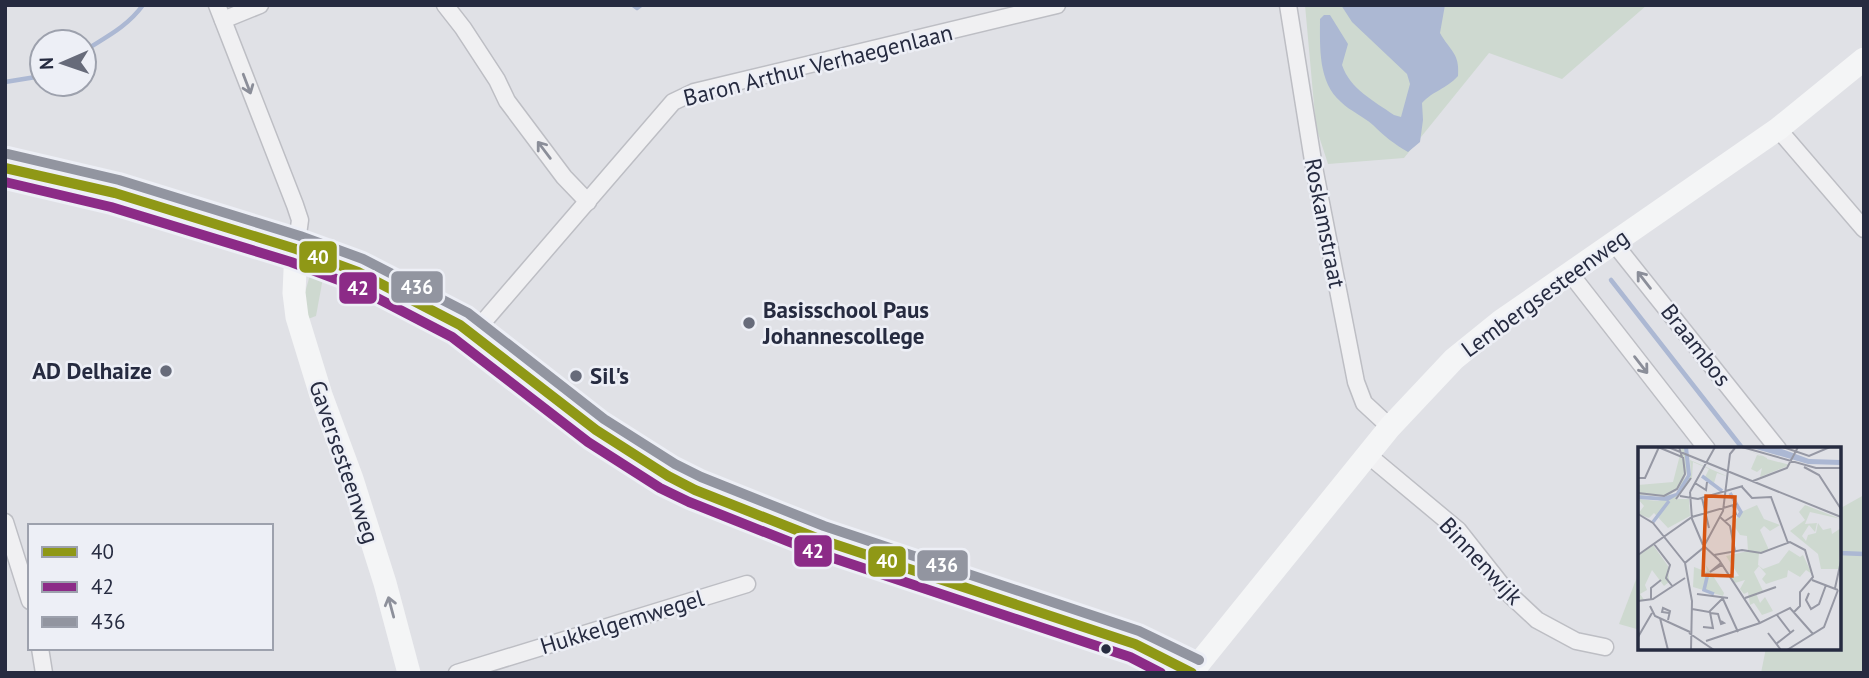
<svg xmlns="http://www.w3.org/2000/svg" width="1869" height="678" viewBox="0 0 1869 678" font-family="'PT Sans',sans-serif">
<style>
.green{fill:#ced9d0}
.water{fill:#acb8d3}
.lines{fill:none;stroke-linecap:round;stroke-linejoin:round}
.stream{stroke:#acb8d3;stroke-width:4.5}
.street-casing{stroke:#bdbec4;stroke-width:19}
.street{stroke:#f0f0f2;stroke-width:16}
.secondary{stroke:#f4f5f6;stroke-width:23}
.bus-1-casing{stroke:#edeff6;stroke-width:16}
.bus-2-casing{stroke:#edeff6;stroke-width:16}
.bus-3-casing{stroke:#edeff6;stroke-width:16}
.bus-1{stroke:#8f9816;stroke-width:10}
.bus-2{stroke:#8c2b87;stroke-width:10}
.bus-3{stroke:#9295a0;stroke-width:10}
.oneway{stroke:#8b8e99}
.oneway2{stroke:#8d909b}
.poi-dot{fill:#676b7a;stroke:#edeff6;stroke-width:2.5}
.bus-dot{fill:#262b40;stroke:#edeff6;stroke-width:2.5}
.labels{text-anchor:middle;stroke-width:5;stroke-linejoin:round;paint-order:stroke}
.street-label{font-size:23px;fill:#262b40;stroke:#edeff6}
.poi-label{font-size:23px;font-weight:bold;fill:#262b40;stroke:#edeff6;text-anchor:start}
.inset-river{fill:none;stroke:#acb8d3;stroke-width:3.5}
.inset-road{fill:none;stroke:#9698a4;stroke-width:2}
.view{fill:#d55411;fill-opacity:0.15;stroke:#d55411;stroke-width:3.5}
.inset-edge{fill:none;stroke:#262b40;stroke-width:3.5}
.line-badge{stroke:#edeff6;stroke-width:2.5}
.badge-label{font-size:19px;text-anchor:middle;font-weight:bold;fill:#fff}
</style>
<rect width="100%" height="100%" fill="#e0e1e6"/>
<g class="green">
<path d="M 1305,5 L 1647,5 L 1562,79 L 1489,53 L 1404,158 L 1328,164 L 1316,127 Z"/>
<path d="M 310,275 L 323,278 L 316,316 L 308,319 L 304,296 Z"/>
<path d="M 1864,495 L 1864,673 L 1761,673 L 1766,648 L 1839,648 L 1839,509 Z"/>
<path d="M 1640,569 L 1640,630 L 1619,624 Z"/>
</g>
<path class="water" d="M 1341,5 L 1445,5 L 1440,33 C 1450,51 1460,53 1458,76 C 1445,90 1434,90 1422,103 L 1423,120 L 1420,142 L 1408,152 C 1394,144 1384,136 1373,125 C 1363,116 1350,111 1341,102 C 1318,82 1320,48 1320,19 L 1324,15 L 1330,15 L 1348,44 L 1342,65 C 1350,89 1374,101 1394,115 L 1401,117 L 1410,84 L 1407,74 L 1352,22 Z"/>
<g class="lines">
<g class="stream">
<path d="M 633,5 L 637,8 L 641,5"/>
<path d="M 84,51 C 106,37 127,27 143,5"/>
<path d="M 5,82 L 42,76"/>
<path d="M 1611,280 L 1743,449"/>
<path d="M 1839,553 L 1864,554"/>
</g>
<defs>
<g id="street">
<path d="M 217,5 L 295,205 L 300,220 L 296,249"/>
<path d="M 445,5 L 463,28 L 497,80 L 507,101 L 564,177 L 588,202"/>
<path d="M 1288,5 L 1314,167 L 1356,382 L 1364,403 L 1390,427"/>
<path d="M 223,20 L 260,5"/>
<path d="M 1778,129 L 1864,229"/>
<path d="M 1613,242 L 1778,449"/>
<path d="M 1569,272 L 1707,449"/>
<path d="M 473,334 L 673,102 L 694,92 L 1057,5"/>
<path d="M 1368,455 L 1458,530 L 1507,592 L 1537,620 L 1576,641 L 1605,647"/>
<path d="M 5,522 L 30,601"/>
<path d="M 40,648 L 44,673"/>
<path d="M 457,673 L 747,584"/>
</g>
</defs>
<use href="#street" class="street-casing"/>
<use href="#street" class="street"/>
<g class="secondary">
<path d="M 5,168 L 115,193 L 296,249 L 358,272 L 460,325 L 596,430 L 668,476 L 695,490 L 819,539 L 1135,644 L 1193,673"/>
<path d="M 296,249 L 294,293 L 297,317 L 321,395 L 352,479 L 385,583 L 409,673"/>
<path d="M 1192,672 L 1390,427 L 1454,359 L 1501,321 L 1778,129 L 1864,59"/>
</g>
<defs>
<path id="bus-1" d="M 5,168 L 115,193 L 296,249 L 358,272 L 460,325 L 596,430 L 668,476 L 695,490 L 819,539 L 1135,644 L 1192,673"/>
<path id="bus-2" d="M 5,182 L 111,207 L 291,262 L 352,285 L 452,337 L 588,442 L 660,488 L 689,502 L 815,552 L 1130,657 L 1161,673"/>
<path id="bus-3" d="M 8,154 L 119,180 L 300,236 L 363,259 L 468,313 L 604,419 L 675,464 L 701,477 L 824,526 L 1139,631 L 1199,660"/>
</defs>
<use href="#bus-1" class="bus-1-casing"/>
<use href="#bus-2" class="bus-2-casing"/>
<use href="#bus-3" class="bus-3-casing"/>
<use href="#bus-1" class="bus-1"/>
<use href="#bus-2" class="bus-2"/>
<use href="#bus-3" class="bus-3"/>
</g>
<defs><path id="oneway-shaft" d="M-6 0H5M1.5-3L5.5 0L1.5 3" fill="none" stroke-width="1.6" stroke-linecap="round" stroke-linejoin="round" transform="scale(1.75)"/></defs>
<g class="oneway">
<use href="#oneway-shaft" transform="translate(247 84) rotate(69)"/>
<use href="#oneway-shaft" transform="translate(544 150) rotate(-127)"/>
<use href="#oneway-shaft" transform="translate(1644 280) rotate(-128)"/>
<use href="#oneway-shaft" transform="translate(1641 365) rotate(52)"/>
</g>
<use class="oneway2" href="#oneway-shaft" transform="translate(391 607) rotate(-105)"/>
<g class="poi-dot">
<circle cx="749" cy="323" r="7"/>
<circle cx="166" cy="371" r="7"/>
<circle cx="576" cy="376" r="7"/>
</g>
<circle class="bus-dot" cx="1106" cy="649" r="6"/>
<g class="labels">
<g class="street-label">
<text transform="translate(818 65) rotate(-14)" y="8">Baron Arthur Verhaegenlaan</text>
<text transform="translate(1325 223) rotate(79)" y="8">Roskamstraat</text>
<text transform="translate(1545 293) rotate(-36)" y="8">Lembergsesteenweg</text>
<text transform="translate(1696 345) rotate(52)" y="8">Braambos</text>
<text transform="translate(344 462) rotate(71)" y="8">Gaversesteenweg</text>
<text transform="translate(1481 561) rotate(47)" y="8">Binnenwijk</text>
<text transform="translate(622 622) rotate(-17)" y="8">Hukkelgemwegel</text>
</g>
<g class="poi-label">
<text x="763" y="318">Basisschool Paus<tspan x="763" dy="26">Johannescollege</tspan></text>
<text x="152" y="379" text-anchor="end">AD Delhaize</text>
<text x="590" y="384">Sil's</text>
</g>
</g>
<g transform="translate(1638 447)">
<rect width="203" height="203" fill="#e0e1e6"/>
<path d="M 44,0 L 46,0 L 49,24 L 44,39 L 30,49 L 0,48 L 0,38 L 35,35 ZM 102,0 L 129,11 L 129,12 L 152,18 L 122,30 L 124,21 L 119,25 L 113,22 L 119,8 L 128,10 L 104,1 L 91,1 L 90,0 ZM 52,13 L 91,30 L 79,26 L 76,36 L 67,30 L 71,22 L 55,15 L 54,31 L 38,52 L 51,52 L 52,69 L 30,81 L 16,66 L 11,71 L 0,67 L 6,59 L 0,52 L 20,54 L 42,47 L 53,25 ZM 119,58 L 126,72 L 142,78 L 132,84 L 126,79 L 122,83 L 131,103 L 121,106 L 120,118 L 125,122 L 141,116 L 151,103 L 162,110 L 165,108 L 174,127 L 168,123 L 162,130 L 150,123 L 149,130 L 128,137 L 124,132 L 128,127 L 121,119 L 116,125 L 125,144 L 118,146 L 122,156 L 127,150 L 135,164 L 124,168 L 116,156 L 112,158 L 110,145 L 106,147 L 102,142 L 107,133 L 97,136 L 93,130 L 101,129 L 88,109 L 110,104 L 109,89 L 102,88 L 95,77 L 103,65 ZM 167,58 L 203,72 L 172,65 L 167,77 L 179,76 L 177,85 L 171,78 L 164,89 L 168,94 L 170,88 L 178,86 L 180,76 L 185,83 L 193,81 L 194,87 L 203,81 L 201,122 L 183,122 L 180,107 L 152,84 L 167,73 L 161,65 ZM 15,98 L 30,119 L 31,135 L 26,139 L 14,123 L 7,138 L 9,143 L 2,147 L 7,154 L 0,154 L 0,109 ZM 68,118 L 86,146 L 85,149 L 55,140 L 56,120 L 69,125 Z" fill="#ced9d0"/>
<path d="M 50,0 L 53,28 L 42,47 L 30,54 L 0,52 L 0,48 L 25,50 L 38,46 L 49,28 L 46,1 ZM 111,0 L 139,0 L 171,12 L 203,13 L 203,18 L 170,17 Z" fill="#acb8d3"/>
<path class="inset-river" d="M 64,29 L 84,44M 92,46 L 103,65 L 100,70M 15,75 L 31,54M 70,126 L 66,143 L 76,147"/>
<path class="inset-road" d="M 20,0 L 44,10 L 41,0M 30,0 L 203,70M 104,0 L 178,21 L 203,21M 145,0 L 171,9 L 192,0M 166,20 L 181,28 L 203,62M 0,31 L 7,31 L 21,0M 115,34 L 149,21 L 160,0M 57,36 L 68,43 L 69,35M 104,40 L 114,51 L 133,50 L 150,96M 52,45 L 54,72 L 65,98M 52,45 L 77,0M 0,46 L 26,49 L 39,42 L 47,27 L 45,10M 42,49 L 60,52 L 105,39M 64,51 L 71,81M 38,52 L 53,31M 0,67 L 15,76 L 47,116M 82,70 L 92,79 L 97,104M 87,74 L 98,67 L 95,59M 16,97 L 32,118 L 28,131 L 35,140M 66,99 L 81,113 L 122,176 L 152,161 L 175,187M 0,108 L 54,70 L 99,57M 76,108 L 104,103 L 123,106 L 152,95 L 167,103 L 175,130 L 162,145 L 162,159 L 156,165M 83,116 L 72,125 L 84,118M 174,133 L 200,143M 197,141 L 203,114M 171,146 L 168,153 L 173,162 L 181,157 L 188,138M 59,147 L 90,151M 107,151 L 138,140M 85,152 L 100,185M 13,153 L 13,141 L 23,133M 0,154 L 15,152 L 47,131M 12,159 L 17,169 L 52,185M 54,162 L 71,165 L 85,151M 72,166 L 80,167 L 83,177 L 86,176 L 83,174M 139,168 L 152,185M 22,171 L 30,203M 30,173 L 32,164 L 25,161 L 24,165 L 31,166M 65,180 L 75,181 L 72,165M 51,186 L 76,203M 130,186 L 143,203M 0,190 L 14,166M 68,194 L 122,176M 138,197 L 156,183M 53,203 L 54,154 L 47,116 L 65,101 L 85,64 L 92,7 L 97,1M 149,203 L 186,180 L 200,143"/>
<path class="view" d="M 68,49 L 97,50 L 94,129 L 65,128 Z"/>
<rect width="203" height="203" class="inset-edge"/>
</g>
<g class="line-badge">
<rect x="298" y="240" width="40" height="34" rx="7" fill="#8f9816"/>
<rect x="390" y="270" width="54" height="34" rx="7" fill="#9295a0"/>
<rect x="338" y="271" width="40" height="34" rx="7" fill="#8c2b87"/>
<rect x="793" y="534" width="40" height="34" rx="7" fill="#8c2b87"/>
<rect x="867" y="545" width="40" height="33" rx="7" fill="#8f9816"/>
<rect x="916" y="549" width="53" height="33" rx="7" fill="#9295a0"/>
</g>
<g class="badge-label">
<text x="318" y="264">40</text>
<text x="417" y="294">436</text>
<text x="358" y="295">42</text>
<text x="813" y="558">42</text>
<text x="887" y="568">40</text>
<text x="942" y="572">436</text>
</g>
<rect width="1869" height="678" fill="none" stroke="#262b40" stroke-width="14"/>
<rect x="28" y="524" width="245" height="126" fill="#edeff6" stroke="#9da1ad" stroke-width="2"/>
<rect x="42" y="547" width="35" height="10" fill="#8f9816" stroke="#9da1ad" stroke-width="2"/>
<text x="91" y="559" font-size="21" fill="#262b40">40</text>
<rect x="42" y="582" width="35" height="10" fill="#8c2b87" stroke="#9da1ad" stroke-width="2"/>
<text x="91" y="594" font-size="21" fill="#262b40">42</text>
<rect x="42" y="617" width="35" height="10" fill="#9295a0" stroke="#9da1ad" stroke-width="2"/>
<text x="91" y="629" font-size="21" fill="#262b40">436</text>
<g transform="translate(63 63) rotate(268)"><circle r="33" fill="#edeff6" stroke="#9da1ad" stroke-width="2"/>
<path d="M0-5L12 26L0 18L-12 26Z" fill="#676b7a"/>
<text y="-10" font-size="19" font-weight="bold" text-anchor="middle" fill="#262b40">N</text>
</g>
</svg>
